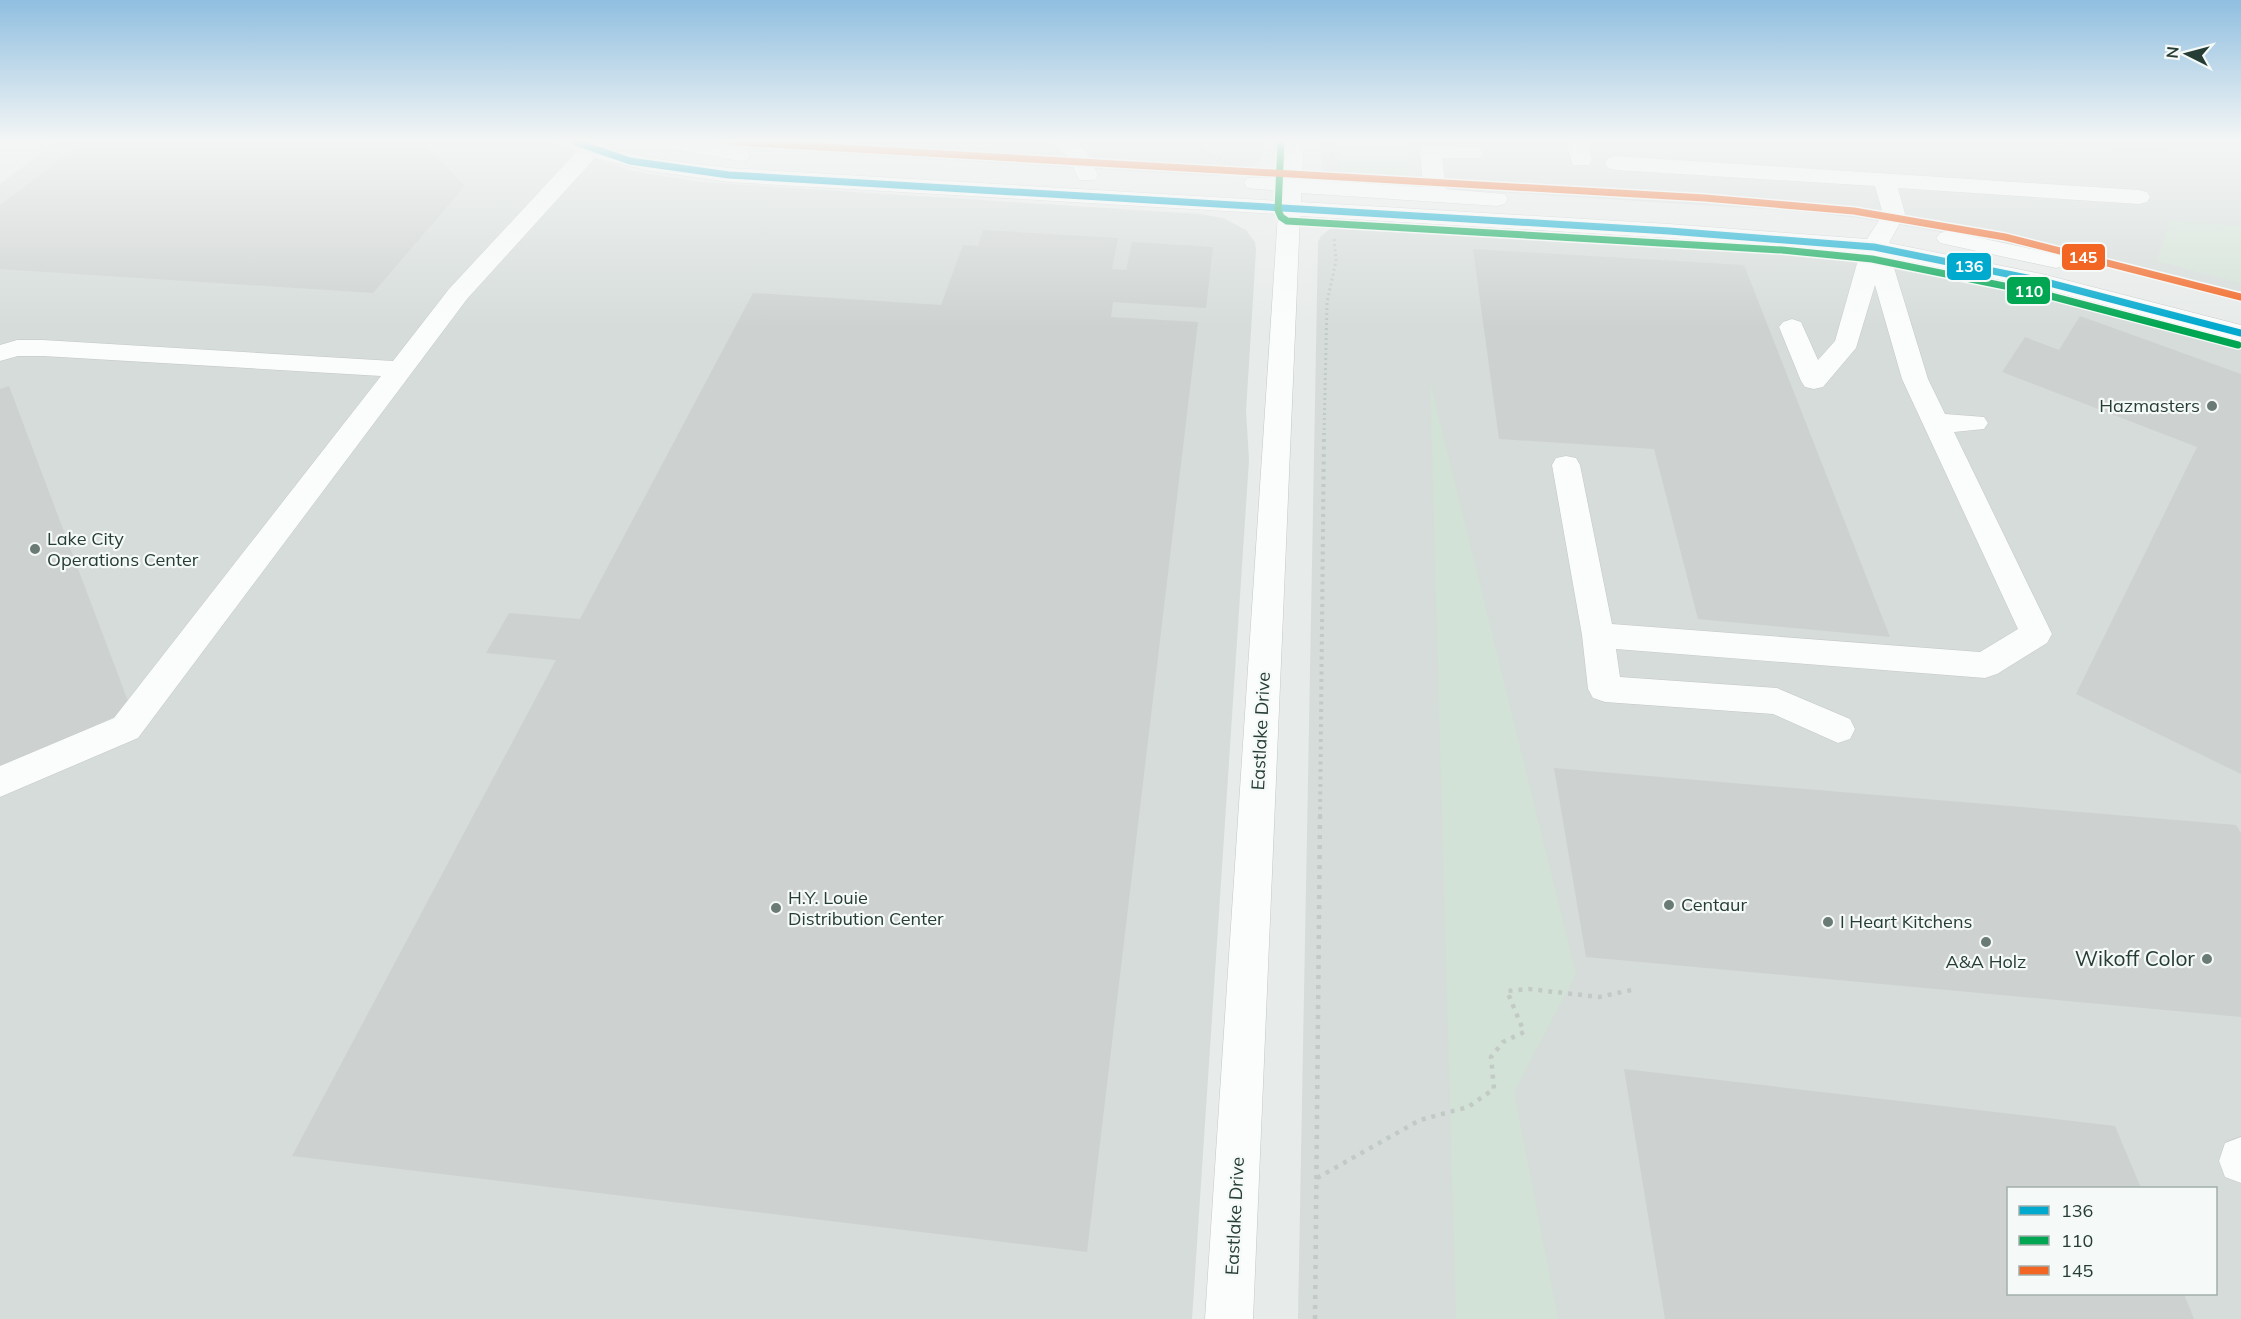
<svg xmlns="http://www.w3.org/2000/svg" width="2241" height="1319" viewBox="0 0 2241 1319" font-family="Mulish,sans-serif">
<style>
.built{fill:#d5dcd9;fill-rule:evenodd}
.green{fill:#d2e2d6}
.building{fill:#cdd2d0}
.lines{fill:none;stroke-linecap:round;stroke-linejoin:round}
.minor-casing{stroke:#c4c8c6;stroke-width:1}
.path-far2{stroke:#c2cac6;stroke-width:3;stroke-dasharray:2 3;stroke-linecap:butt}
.path-far1{stroke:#c2cac6;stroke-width:4;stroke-dasharray:3 4.5;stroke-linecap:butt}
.path{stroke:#c2cac6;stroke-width:4.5;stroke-dasharray:4 6;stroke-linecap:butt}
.minor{fill:#fbfcfc;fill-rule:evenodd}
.bus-1-casing{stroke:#f5f9f7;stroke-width:10}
.bus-2-casing{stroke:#f5f9f7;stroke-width:10}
.bus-3-casing{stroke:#f5f9f7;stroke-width:10}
.bus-1{stroke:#00a9ce;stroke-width:7}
.bus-2{stroke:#00a651;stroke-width:7}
.bus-3{stroke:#f26522;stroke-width:7}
.poi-dot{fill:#6a7a75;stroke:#f5f9f7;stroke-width:2}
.labels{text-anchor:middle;stroke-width:4.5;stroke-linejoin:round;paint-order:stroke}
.poi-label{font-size:18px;fill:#263d36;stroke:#f5f9f7;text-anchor:start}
.street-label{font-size:18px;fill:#263d36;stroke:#f5f9f7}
.near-poi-label{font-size:21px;fill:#263d36;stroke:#f5f9f7;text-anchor:end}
.line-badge{stroke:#f5f9f7;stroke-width:2}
.badge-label{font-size:16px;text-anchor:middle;font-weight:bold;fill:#fff}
</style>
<rect width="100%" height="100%" fill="#e7ebe9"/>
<g class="built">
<path d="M 56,142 L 548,142 L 631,171 L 700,182 L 1200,214 L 1223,218 L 1246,230 L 1255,242 L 1256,250 L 1246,411 L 1249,460 L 1192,1319 L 0,1319 L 0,184 Z"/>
<path d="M 795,142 L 1265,142 L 1263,154 L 1255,165 L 1237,172 L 1215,176 L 819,153 L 803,149 Z"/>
<path d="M 1319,142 L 2241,142 L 2241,301 L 2046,250 L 1859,218 L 1794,211 L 1353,183 L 1336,178 L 1322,169 Z"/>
<path d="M 1358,224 L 1753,247 L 1863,258 L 2022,286 L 2158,319 L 2241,344 L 2241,1319 L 1298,1319 L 1318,242 L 1321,236 L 1330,229 ZM 2008,1188 L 2216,1188 L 2216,1294 L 2008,1294 Z"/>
</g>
<g class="green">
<path d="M 1337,142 L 1407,142 L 1410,180 L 1353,177 L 1340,170 Z"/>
<path d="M 2170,221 L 2241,226 L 2241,283 L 2157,261 Z"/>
<path d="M 1430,382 L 1576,974 L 1514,1092 L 1558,1319 L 1456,1319 Z"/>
</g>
<g class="building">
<path d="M 84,142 L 422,142 L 465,186 L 373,293 L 0,269 L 0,205 Z"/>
<path d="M 1986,142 L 2161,142 L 2171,154 L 1986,144 Z"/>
<path d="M 983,230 L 1118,238 L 1112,269 L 1126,270 L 1132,242 L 1213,247 L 1206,308 L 1113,302 L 1111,317 L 1198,322 L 1087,1252 L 292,1156 L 556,660 L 486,653 L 509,613 L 580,619 L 753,293 L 941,305 L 963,245 L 978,246 Z"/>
<path d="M 1473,249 L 1744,265 L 1890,637 L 1698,619 L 1654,449 L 1499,439 Z"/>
<path d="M 2080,316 L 2241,374 L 2241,774 L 2076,694 L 2197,447 L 2002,372 L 2025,337 L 2059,350 Z"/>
<path d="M 9,386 L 131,709 L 0,769 L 0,389 Z"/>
<path d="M 1554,768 L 2236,825 L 2241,833 L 2241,1017 L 1586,957 Z"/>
<path d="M 1624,1069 L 2115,1126 L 2141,1188 L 2008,1188 L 2008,1294 L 2184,1294 L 2194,1319 L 1665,1319 Z"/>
</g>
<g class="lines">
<defs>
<g id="minor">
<path d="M 564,142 L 611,142 L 607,148 L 650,158 L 729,168 L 1279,201 L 1279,191 L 1247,188 L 1244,183 L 1247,178 L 1280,178 L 1282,142 L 1304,142 L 1302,179 L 1423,187 L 1420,151 L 1423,146 L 1472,147 L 1480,148 L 1483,153 L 1480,158 L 1442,158 L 1446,189 L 1505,194 L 1508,199 L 1505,204 L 1497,206 L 1301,193 L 1301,202 L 1669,224 L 1867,239 L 1883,214 L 1875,186 L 1616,170 L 1608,168 L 1605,163 L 1608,158 L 1616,156 L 2139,190 L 2147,192 L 2150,197 L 2147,202 L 2139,204 L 1898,188 L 1905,214 L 1889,243 L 2042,274 L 2241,325 L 2241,341 L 2040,288 L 1891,258 L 1928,379 L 1945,414 L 1984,417 L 1988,423 L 1984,429 L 1954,432 L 2052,634 L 2047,643 L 1997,674 L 1985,678 L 1616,649 L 1620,677 L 1777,688 L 1850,719 L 1855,729 L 1850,739 L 1838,743 L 1773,714 L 1605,702 L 1593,698 L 1588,689 L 1582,635 L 1552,465 L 1556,458 L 1566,456 L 1576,458 L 1580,465 L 1612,624 L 1980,652 L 2018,629 L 1902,379 L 1875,285 L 1856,348 L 1823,387 L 1814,389 L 1805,387 L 1801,381 L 1779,327 L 1783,322 L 1792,319 L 1801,322 L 1818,360 L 1835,341 L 1860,253 L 1669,238 L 1300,216 L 1253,1319 L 1205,1319 L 1278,214 L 729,182 L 650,171 L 595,158 L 467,299 L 138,738 L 0,797 L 0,766 L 114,718 L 381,376 L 43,356 L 18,356 L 0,361 L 0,345 L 17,340 L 43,340 L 393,361 L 449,289 L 577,151 Z"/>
<path d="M 654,142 L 704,142 L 747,150 L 750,155 L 747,160 L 739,161 L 664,148 L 656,147 Z"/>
<path d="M 1052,142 L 1075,142 L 1086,151 L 1098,175 L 1095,180 L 1079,180 L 1069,159 Z"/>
<path d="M 1566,142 L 1588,142 L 1592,160 L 1589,165 L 1573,165 Z"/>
<path d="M 1948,231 L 2064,256 L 2068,261 L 2064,266 L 2056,268 L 1940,243 L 1936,238 L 1940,233 Z"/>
<path d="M 2241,1137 L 2241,1183 L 2225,1177 L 2219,1161 L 2225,1143 Z"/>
</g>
</defs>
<use href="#minor" class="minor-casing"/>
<g class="path-far2">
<path d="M 1195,142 L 1205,153 L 1233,165"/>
<path d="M 1332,142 L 1332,160"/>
<path d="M 1324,435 L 1327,302 L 1336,261 L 1334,237"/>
</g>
<path class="path-far1" d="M 1320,817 L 1324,433"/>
<g class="path">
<path d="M 1317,1178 L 1420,1120 L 1468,1107 L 1494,1089 L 1491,1057 L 1503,1042 L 1524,1032 L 1507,991 L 1529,989 L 1599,997 L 1636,989"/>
<path d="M 1315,1319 L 1320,816"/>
</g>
<use href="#minor" class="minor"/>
<defs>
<path id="bus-1" d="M 575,142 L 630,161 L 729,175 L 1669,231 L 1874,247 L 2042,281 L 2241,333"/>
<path id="bus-2" d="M 1281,142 L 1278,210 L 1281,217 L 1287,221 L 1782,250 L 1872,259 L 2039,293 L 2238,345"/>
<path id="bus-3" d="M 737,142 L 1705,198 L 1854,211 L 2005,237 L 2241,297"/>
</defs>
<use href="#bus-1" class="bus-1-casing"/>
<use href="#bus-2" class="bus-2-casing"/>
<use href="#bus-3" class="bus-3-casing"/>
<use href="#bus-1" class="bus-1"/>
<use href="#bus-2" class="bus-2"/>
<use href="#bus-3" class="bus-3"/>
</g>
<linearGradient id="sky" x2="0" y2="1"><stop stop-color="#90bfe0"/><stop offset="0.43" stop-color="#f4f6f5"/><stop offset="1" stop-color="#f4f6f5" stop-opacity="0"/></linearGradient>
<rect width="2241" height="327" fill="url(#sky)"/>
<g class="poi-dot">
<circle cx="2212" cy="406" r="6"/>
<circle cx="35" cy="549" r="6"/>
<circle cx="1669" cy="905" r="6"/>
<circle cx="776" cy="908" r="6"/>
<circle cx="1828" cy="922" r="6"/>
<circle cx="1986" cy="942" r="6"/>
<circle cx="2207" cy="959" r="6"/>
</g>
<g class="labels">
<g class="poi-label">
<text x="2200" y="412" text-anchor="end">Hazmasters</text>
<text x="47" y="545">Lake City<tspan x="47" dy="21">Operations Center</tspan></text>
<text x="788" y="904">H.Y. Louie<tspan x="788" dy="21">Distribution Center</tspan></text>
<text x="1681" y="911">Centaur</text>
<text x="1840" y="928">I Heart Kitchens</text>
<text x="1986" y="968" text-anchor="middle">A&amp;A Holz</text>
</g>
<g class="street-label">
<text transform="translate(1261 731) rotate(-87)" y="6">Eastlake Drive</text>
<text transform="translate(1235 1216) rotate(-87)" y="6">Eastlake Drive</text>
</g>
<g class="near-poi-label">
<text x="2195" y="966">Wikoff Color</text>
</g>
</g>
<g class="line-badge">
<rect x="2061" y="243" width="45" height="28" rx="6" fill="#f26522"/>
<rect x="1946" y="252" width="46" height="29" rx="6" fill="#00a9ce"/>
<rect x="2006" y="276" width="45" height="29" rx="6" fill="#00a651"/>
</g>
<g class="badge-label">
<text x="2083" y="263">145</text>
<text x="1969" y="272">136</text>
<text x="2029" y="297">110</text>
</g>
<rect x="2007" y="1187" width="210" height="108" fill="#f5f9f7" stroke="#a2aeaa" stroke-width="1.5"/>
<rect x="2019" y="1206" width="30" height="9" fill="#00a9ce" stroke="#a2aeaa" stroke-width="1.5"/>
<text x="2061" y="1217" font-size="18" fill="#263d36">136</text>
<rect x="2019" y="1236" width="30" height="9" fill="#00a651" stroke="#a2aeaa" stroke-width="1.5"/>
<text x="2061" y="1247" font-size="18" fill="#263d36">110</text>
<rect x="2019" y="1266" width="30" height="9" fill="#f26522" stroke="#a2aeaa" stroke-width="1.5"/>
<text x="2061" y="1277" font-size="18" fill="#263d36">145</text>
<g transform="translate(2187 54) rotate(276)" stroke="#f5f9f7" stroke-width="4.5" paint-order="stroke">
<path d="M0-4.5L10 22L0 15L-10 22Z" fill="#263d36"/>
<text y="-9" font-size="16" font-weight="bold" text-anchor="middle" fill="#263d36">N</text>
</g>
</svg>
